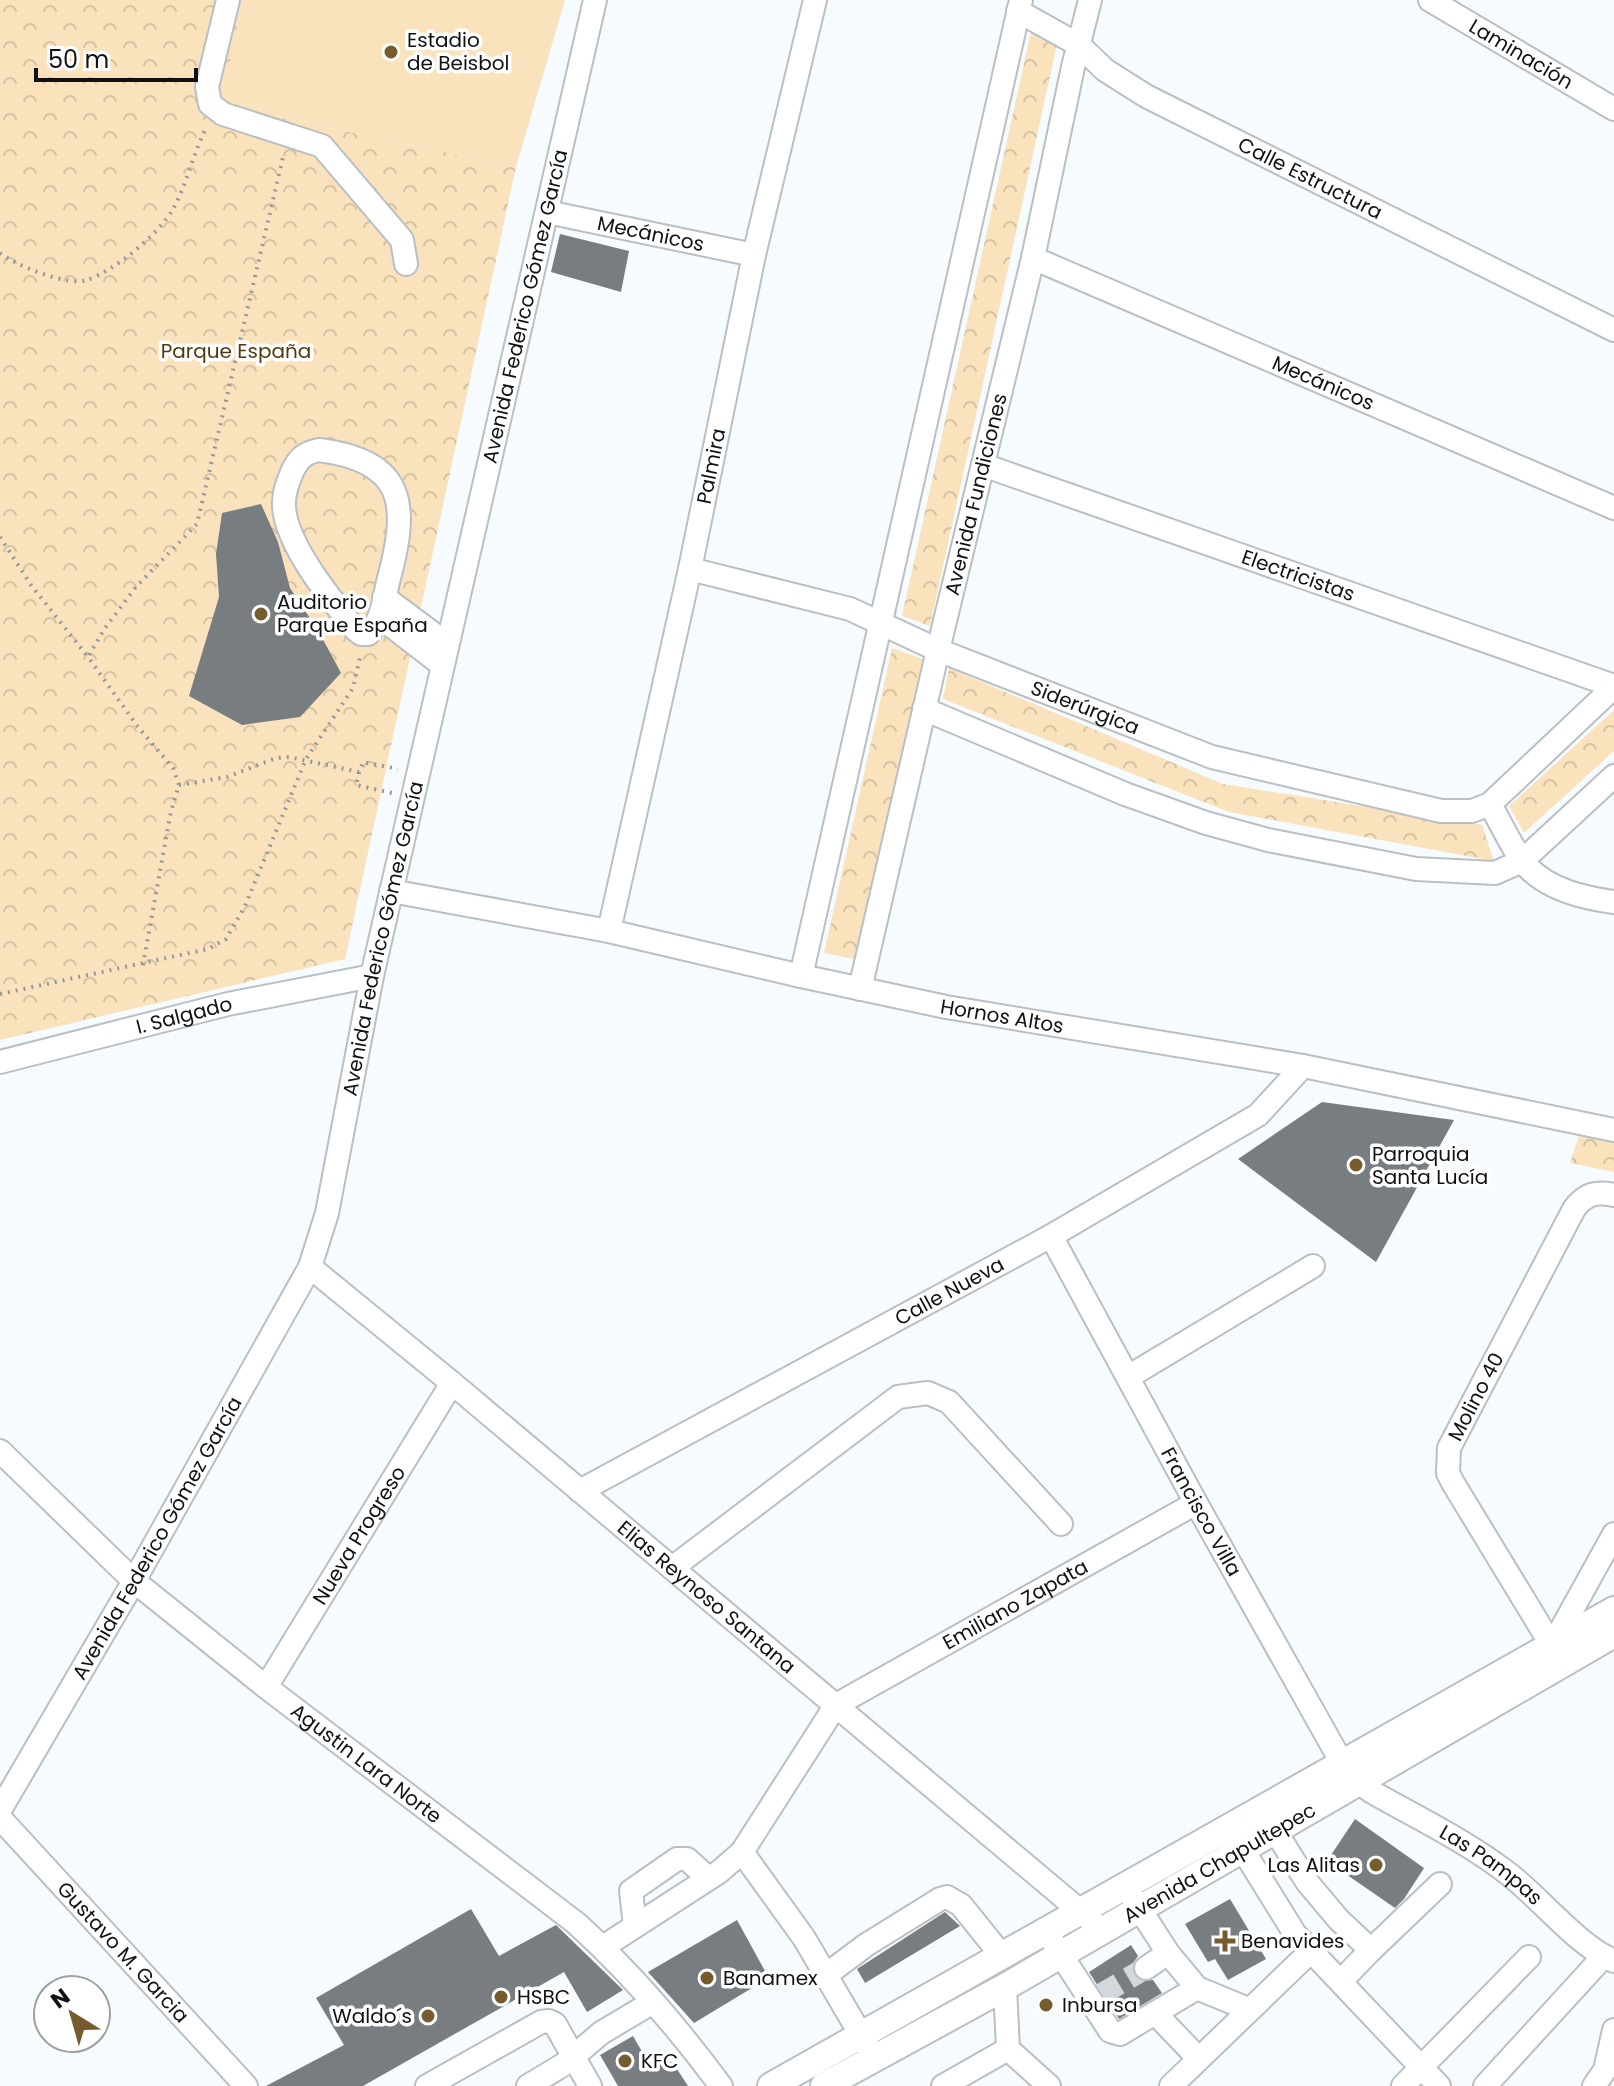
<svg xmlns="http://www.w3.org/2000/svg" width="1614" height="2086" viewBox="0 0 1614 2086" font-family="Poppins,sans-serif">
<style>
.park{fill:url(#park-crowns)}
.pitch{fill:#fae3bc}
.building{fill:#777d80}
.lines{fill:none;stroke-linecap:round;stroke-linejoin:round}
.minor-tunnel{stroke:#d2d8db;stroke-width:22;stroke-dasharray:22 11;stroke-linecap:butt}
.minor-casing{stroke:#b9bfc3;stroke-width:26}
.major-casing{stroke:#b9bfc3;stroke-width:30}
.path{stroke:#93979a;stroke-width:4;stroke-dasharray:2 6;stroke-linecap:butt}
.minor{stroke:#fff;stroke-width:22}
.major{stroke:#fff;stroke-width:26}
.poi-dot{fill:#765b2d;stroke:#fff;stroke-width:3}
.labels{text-anchor:middle;stroke-width:7;stroke-linejoin:round;paint-order:stroke}
.poi-label{font-size:20px;fill:#0f1112;stroke:#fff;text-anchor:start}
.street-label{font-size:20px;fill:#0f1112;stroke:#fff}
.park-label{font-size:20px;fill:#50390d;stroke:#fff}
</style>
<defs>
<pattern id="park-crowns" width="20" height="18" patternUnits="userSpaceOnUse" patternTransform="scale(2)"><rect width="20" height="18" fill="#fae3bc"/><path d="M2 6a3 3 0 1 1 6 0M12 15a3 3 0 1 1 6 0" fill="none" stroke="#d5c2a1"/></pattern>
</defs>
<rect width="100%" height="100%" fill="#f5fbff"/>
<g class="park">
<path d="M 0,0 L 244,0 L 221,105 L 516,167 L 345,959 L 0,1040 Z"/>
<path d="M 1031,32 L 1057,44 L 930,626 L 902,616 Z"/>
<path d="M 892,648 L 926,660 L 854,959 L 824,953 Z"/>
<path d="M 949,668 L 1223,784 L 1482,825 L 1494,861 L 1229,812 L 943,699 Z"/>
<path d="M 1614,710 L 1614,751 L 1524,833 L 1509,806 Z"/>
<path d="M 1581,1129 L 1614,1139 L 1614,1172 L 1570,1163 Z"/>
</g>
<path class="pitch" d="M 244,0 L 565,0 L 516,167 L 220,105 Z"/>
<g class="building">
<path d="M 560,234 L 629,251 L 621,292 L 551,272 Z"/>
<path d="M 261,504 L 278,542 L 290,588 L 319,632 L 341,673 L 300,717 L 242,725 L 189,696 L 219,597 L 216,554 L 222,513 Z"/>
<path d="M 1322,1102 L 1454,1120 L 1376,1262 L 1238,1159 Z"/>
<path d="M 1355,1819 L 1424,1868 L 1404,1899 L 1395,1908 L 1327,1861 Z"/>
<path d="M 1230,1899 L 1266,1959 L 1228,1980 L 1215,1959 L 1208,1962 L 1185,1924 Z"/>
<path d="M 471,1909 L 499,1956 L 556,1925 L 623,1990 L 587,2012 L 564,1972 L 363,2086 L 266,2086 L 344,2045 L 316,1998 Z"/>
<path d="M 945,1912 L 960,1926 L 865,1983 L 857,1969 Z"/>
<path d="M 737,1920 L 765,1971 L 757,1985 L 694,2023 L 648,1972 Z"/>
<path d="M 1131,1945 L 1138,1956 L 1133,1963 L 1134,1975 L 1141,1981 L 1153,1980 L 1162,1993 L 1119,2019 L 1089,1972 Z"/>
<path d="M 633,2036 L 644,2055 L 673,2063 L 688,2086 L 618,2086 L 600,2055 Z"/>
</g>
<g class="lines">
<path class="minor-tunnel" d="M 1100,1995 L 1146,1968"/>
<defs>
<g id="minor">
<path d="M 228,0 L 207,87 L 210,104 L 223,114 L 322,146 L 402,240 L 406,264"/>
<path id="s1" d="M 1430,0 L 1614,109"/>
<path id="s2" d="M 1018,11 L 1079,45 L 1105,70 L 1146,96 L 1614,330"/>
<path id="s3" d="M 547,212 L 754,255"/>
<path id="s4" d="M 1033,258 L 1614,508"/>
<path d="M 319,450 C 405,461 409,504 389,578 C 384,597 383,620 368,634 L 361,634 L 356,630 C 332,601 282,540 284,502 C 284,491 288,482 292,472 C 298,459 304,453 319,450 Z"/>
<path id="s5" d="M 983,465 L 1614,686"/>
<path id="s6" d="M 690,569 L 850,609 L 938,650 L 1212,757 L 1441,811 L 1472,811 L 1490,804 L 1614,687"/>
<path d="M 384,597 L 447,644"/>
<path d="M 380,617 L 442,665"/>
<path d="M 924,709 L 1125,794 L 1206,823 L 1268,840 L 1416,869 L 1495,873 L 1522,861 L 1614,776"/>
<path d="M 1490,804 C 1500,822 1509,841 1520,858 C 1540,887 1581,898 1614,902"/>
<path id="s7" d="M 391,891 L 609,931 L 801,976 L 946,1007 L 1303,1066 L 1614,1130"/>
<path id="s8" d="M 609,931 L 690,569 L 754,255 L 815,0"/>
<path d="M 801,976 L 1021,0"/>
<path id="s9" d="M 860,989 L 938,650 L 1033,258 L 1073,67 L 1090,0"/>
<path id="s10" d="M 0,1062 L 228,1004 L 372,976"/>
<path id="s11" d="M 1051,1236 L 1196,1503 L 1342,1763 L 1357,1781 L 1372,1792 C 1418,1818 1468,1842 1510,1875 C 1541,1899 1578,1946 1614,1961"/>
<path id="s12" d="M 310,1267 L 452,1383 L 1092,1921"/>
<path d="M 1128,1377 L 1313,1266"/>
<path id="s13" d="M 0,1451 L 134,1581 L 266,1687 L 576,1923 C 629,1971 678,2028 721,2086"/>
<path id="s14" d="M 580,1491 L 1051,1236 L 1258,1115 L 1303,1066"/>
<path d="M 672,1568 L 898,1397 L 928,1393 L 949,1402 L 1061,1524"/>
<path d="M 1552,1646 L 1614,1534"/>
<path id="s15" d="M 1560,1659 L 1453,1483 L 1448,1473 L 1449,1448 L 1574,1209 C 1585,1194 1596,1191 1614,1195"/>
<path id="s16" d="M 266,1687 L 452,1383"/>
<path id="s17" d="M 0,1810 L 134,1581 L 310,1267 L 327,1213 L 372,976 L 595,0"/>
<path d="M 1266,1816 L 1307,1882 L 1339,1920 L 1371,1950 L 1440,1884"/>
<path id="s18" d="M 0,1818 L 246,2086"/>
<path d="M 1233,1834 L 1295,1934 L 1439,2086"/>
<path id="s19" d="M 742,1852 L 836,1705 L 1196,1503"/>
<path d="M 635,1926 L 631,1891 L 677,1859 L 687,1859 L 708,1878"/>
<path d="M 1053,1942 L 1110,2031 L 1120,2034 L 1197,1988 L 1168,1953 L 1132,1897"/>
<path d="M 603,1947 L 719,1872 L 742,1852 L 804,1938 L 875,2059"/>
<path d="M 1146,1968 L 1168,1953"/>
<path d="M 826,1975 L 866,1945 L 940,1899 L 947,1897 L 961,1905 L 1002,1956"/>
<path d="M 1341,1981 L 1371,1950"/>
<path d="M 1005,1987 L 1008,2049 L 1049,2086"/>
<path d="M 1197,1988 L 1248,2009"/>
<path d="M 1155,2013 L 1198,2058"/>
<path d="M 427,2086 L 541,2022 L 549,2021 L 555,2024 L 590,2086"/>
<path d="M 528,2086 L 566,2063 L 601,2033 L 653,2002"/>
<path d="M 943,2086 L 1008,2049"/>
<path d="M 1171,2086 L 1311,1951"/>
<path d="M 1403,2086 L 1529,1957"/>
<path d="M 1485,2086 L 1604,1956"/>
<path d="M 1594,2086 L 1605,2070 L 1614,2030"/>
</g>
<g id="major">
<path d="M 771,2086 L 1614,1610"/>
<path id="s20" d="M 824,2086 L 1005,1987 L 1614,1634"/>
</g>
</defs>
<use href="#minor" class="minor-casing"/>
<use href="#major" class="major-casing"/>
<g class="path">
<path d="M 0,253 C 15,265 68,287 87,280 C 114,271 159,234 173,209 C 187,184 193,154 206,128"/>
<path d="M 0,537 L 31,585 L 88,657"/>
<path d="M 359,772 L 356,785 L 392,793"/>
<path d="M 179,785 L 227,777 L 276,758 L 289,757 L 359,772 L 363,762 L 398,769"/>
<path d="M 143,965 L 171,811 L 179,785 L 173,768 L 138,727 L 88,657 L 105,628 L 136,587 L 197,524 L 284,153"/>
<path d="M 0,994 L 208,949 L 226,939 L 245,906 L 306,759 L 353,688 L 361,653"/>
</g>
<use href="#minor" class="minor"/>
<use href="#major" class="major"/>
</g>
<g class="poi-dot">
<circle cx="391" cy="52" r="8"/>
<circle cx="261" cy="614" r="8"/>
<circle cx="1356" cy="1165" r="8"/>
<circle cx="1376" cy="1865" r="8"/>
<path d="M1221 1929h8v8h8v8h-8v8h-8v-8h-8v-8h8z"/>
<circle cx="707" cy="1978" r="8"/>
<circle cx="501" cy="1997" r="8"/>
<circle cx="1046" cy="2005" r="8"/>
<circle cx="428" cy="2016" r="8"/>
<circle cx="625" cy="2061" r="8"/>
</g>
<g class="labels">
<g class="poi-label">
<text x="407" y="47">Estadio<tspan x="407" dy="23">de Beisbol</tspan></text>
<text x="277" y="609">Auditorio<tspan x="277" dy="23">Parque España</tspan></text>
<text x="1372" y="1161">Parroquia<tspan x="1372" dy="23">Santa Lucía</tspan></text>
<text x="1360" y="1872" text-anchor="end">Las Alitas</text>
<text x="1241" y="1948">Benavides</text>
<text x="723" y="1985">Banamex</text>
<text x="517" y="2004">HSBC</text>
<text x="1062" y="2012">Inbursa</text>
<text x="412" y="2023" text-anchor="end">Waldo´s</text>
<text x="641" y="2068">KFC</text>
</g>
<g class="street-label">
<text dy="7" stroke="none"><textPath href="#s1" startOffset="106">Laminación</textPath></text>
<text dy="7" stroke="none"><textPath href="#s2" startOffset="338">Calle Estructura</textPath></text>
<text dy="7" stroke="none"><textPath href="#s3" startOffset="106">Mecánicos</textPath></text>
<text dy="7" stroke="none"><textPath href="#s17" startOffset="1610">Avenida Federico Gómez García</textPath></text>
<text dy="7" stroke="none"><textPath href="#s4" startOffset="316">Mecánicos</textPath></text>
<text dy="7" stroke="none"><textPath href="#s8" startOffset="476">Palmira</textPath></text>
<text dy="7" stroke="none"><textPath href="#s9" startOffset="508">Avenida Fundiciones</textPath></text>
<text dy="7" stroke="none"><textPath href="#s5" startOffset="334">Electricistas</textPath></text>
<text dy="7" stroke="none"><textPath href="#s6" startOffset="420">Siderúrgica</textPath></text>
<text dy="7" stroke="none"><textPath href="#s17" startOffset="962">Avenida Federico Gómez García</textPath></text>
<text dy="7" stroke="none"><textPath href="#s10" startOffset="190">I. Salgado</textPath></text>
<text dy="7" stroke="none"><textPath href="#s7" startOffset="624">Hornos Altos</textPath></text>
<text dy="7" stroke="none"><textPath href="#s14" startOffset="420">Calle Nueva</textPath></text>
<text dy="7" stroke="none"><textPath href="#s15" startOffset="300">Molino 40</textPath></text>
<text dy="7" stroke="none"><textPath href="#s11" startOffset="314">Francisco Villa</textPath></text>
<text dy="7" stroke="none"><textPath href="#s16" startOffset="178">Nueva Progreso</textPath></text>
<text dy="7" stroke="none"><textPath href="#s17" startOffset="314">Avenida Federico Gómez García</textPath></text>
<text dy="7" stroke="none"><textPath href="#s12" startOffset="516">Elias Reynoso Santana</textPath></text>
<text dy="7" stroke="none"><textPath href="#s19" startOffset="380">Emiliano Zapata</textPath></text>
<text dy="7" stroke="none"><textPath href="#s13" startOffset="482">Agustin Lara Norte</textPath></text>
<text dy="7" stroke="none"><textPath href="#s20" startOffset="454">Avenida Chapultepec</textPath></text>
<text dy="7" stroke="none"><textPath href="#s11" startOffset="784">Las Pampas</textPath></text>
<text dy="7" stroke="none"><textPath href="#s18" startOffset="182">Gustavo M. Garcia</textPath></text>
</g>
<g class="park-label">
<text x="236" y="358">Parque España</text>
</g>
</g>
<g transform="translate(72 2014) rotate(323)"><circle r="38" fill="#ffffff" stroke="#9fa0a0" stroke-width="2"/>
<path d="M0-6L14 30L0 20L-14 30Z" fill="#765b2d"/>
<text y="-12" font-size="22" font-weight="bold" text-anchor="middle" fill="#0f1112">N</text>
</g>
<path d="M36 68v12h160v-12" fill="none" stroke="#0f1112" stroke-width="4"/>
<text x="48" y="68" font-size="24" fill="#0f1112" stroke="#ffffff" stroke-width="6" paint-order="stroke">50 m</text>
</svg>
